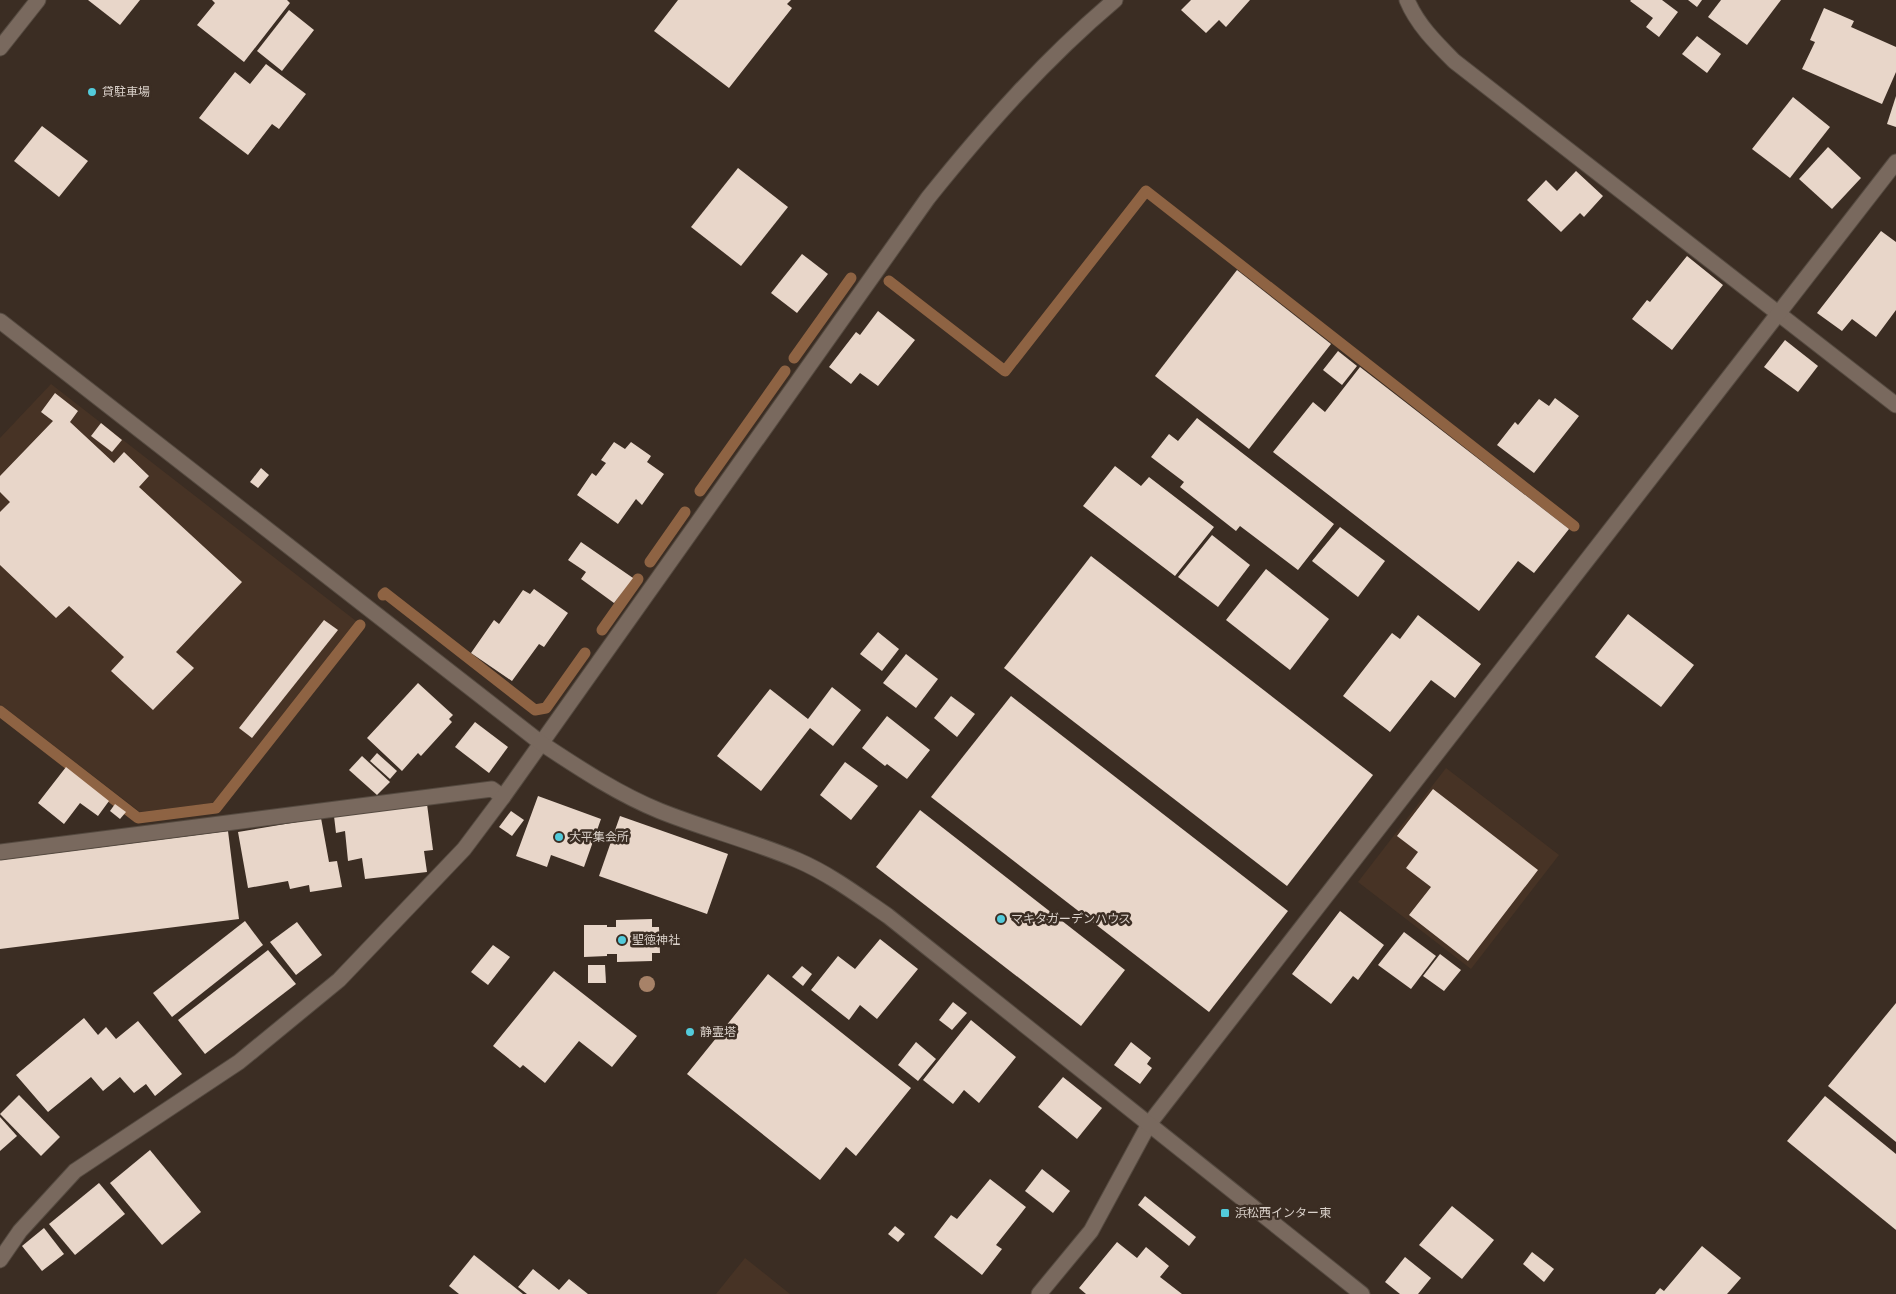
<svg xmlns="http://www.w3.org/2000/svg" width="1896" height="1294" viewBox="0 0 1896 1294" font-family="Figtree,'Noto Sans JP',sans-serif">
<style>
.built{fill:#473325}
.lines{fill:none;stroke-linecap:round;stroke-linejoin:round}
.stream{stroke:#8e6343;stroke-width:11}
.building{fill:#e8d6c9}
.minor-casing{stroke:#554a40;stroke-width:17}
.tertiary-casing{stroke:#554a40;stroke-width:17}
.minor{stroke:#79695e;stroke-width:15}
.tertiary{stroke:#79695e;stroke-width:15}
.tree{fill:#a78268}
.poi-dot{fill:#53cbdb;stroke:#3b2d23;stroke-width:2}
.labels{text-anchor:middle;stroke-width:5;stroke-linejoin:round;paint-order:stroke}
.poi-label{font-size:12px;fill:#dad1ca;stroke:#3b2d23;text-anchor:start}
</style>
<rect width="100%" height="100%" fill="#3b2d23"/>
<g class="built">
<path d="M 51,384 L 356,621 L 213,803 L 140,812 L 0,704 L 0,438 Z"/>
<path d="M 1446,768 L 1559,855 L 1471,969 L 1358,882 Z"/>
<path d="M 745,1258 L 790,1294 L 716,1294 Z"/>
</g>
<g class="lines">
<g class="stream">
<path d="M 889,281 L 1005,371 L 1146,191 L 1574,526"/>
<path d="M 794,358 L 851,278"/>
<path d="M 700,491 L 785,371"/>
<path d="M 650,562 L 685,512"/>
<path d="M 383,595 L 385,593 L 535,710 L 546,708 L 585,653"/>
<path d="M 602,630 L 638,579"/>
<path d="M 0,711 L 138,818 L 216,808 L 360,625"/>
</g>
</g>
<g class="building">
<path d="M 88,0 L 140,0 L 120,25 Z"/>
<path d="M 212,0 L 287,0 L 290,3 L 244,62 L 197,25 L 215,3 Z"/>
<path d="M 678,0 L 791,0 L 787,4 L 792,8 L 729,88 L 654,31 Z"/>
<path d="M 1191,0 L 1250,0 L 1226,27 L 1219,20 L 1206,33 L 1181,10 Z"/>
<path d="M 1631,0 L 1662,0 L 1678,12 L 1659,37 L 1646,27 L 1653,18 L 1630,1 Z"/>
<path d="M 1688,0 L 1702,0 L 1697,7 Z"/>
<path d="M 1721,0 L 1781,0 L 1747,45 L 1708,17 Z"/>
<path d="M 1824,8 L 1854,21 L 1851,27 L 1896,47 L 1896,72 L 1882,104 L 1802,69 L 1815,42 L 1810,40 Z"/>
<path d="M 289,10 L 314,30 L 282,71 L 257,51 Z"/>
<path d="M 1697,36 L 1721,54 L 1707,73 L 1682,54 Z"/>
<path d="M 266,64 L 306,94 L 279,129 L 272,124 L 248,155 L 199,118 L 235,72 L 250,84 Z"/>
<path d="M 1896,96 L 1896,127 L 1887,124 Z"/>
<path d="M 1793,97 L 1830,127 L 1790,178 L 1752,149 Z"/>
<path d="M 42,126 L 88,161 L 59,197 L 14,161 Z"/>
<path d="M 1828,147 L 1861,178 L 1832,209 L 1799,179 Z"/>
<path d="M 738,168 L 788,207 L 741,266 L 691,227 Z"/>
<path d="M 1576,171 L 1603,196 L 1584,217 L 1580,213 L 1561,232 L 1527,200 L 1546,180 L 1557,191 Z"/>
<path d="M 1881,231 L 1896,242 L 1896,310 L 1876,337 L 1852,319 L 1842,331 L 1817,313 Z"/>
<path d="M 802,254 L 828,274 L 797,313 L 771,293 Z"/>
<path d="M 1687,256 L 1723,285 L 1672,350 L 1632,319 L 1647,300 L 1650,302 Z"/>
<path d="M 1237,270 L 1331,344 L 1249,449 L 1155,376 Z"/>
<path d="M 878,311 L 915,340 L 878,386 L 860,373 L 851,384 L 829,367 L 856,332 L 860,335 Z"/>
<path d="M 1785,340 L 1818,366 L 1798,392 L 1764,367 Z"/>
<path d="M 1338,351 L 1357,366 L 1342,385 L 1323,370 Z"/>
<path d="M 1360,367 L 1569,529 L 1534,573 L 1518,561 L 1479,611 L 1273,452 L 1313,402 L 1325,412 Z"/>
<path d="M 55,393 L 78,411 L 70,422 L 114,463 L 124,452 L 149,476 L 139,487 L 242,582 L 176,652 L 194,668 L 153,710 L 111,671 L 124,657 L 69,606 L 56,618 L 0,565 L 0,512 L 10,502 L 0,492 L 0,476 L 53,421 L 41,412 Z"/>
<path d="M 1555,398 L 1579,416 L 1534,473 L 1497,445 L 1515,422 L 1518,425 L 1539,399 L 1549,406 Z"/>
<path d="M 1197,418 L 1334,524 L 1298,570 L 1240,526 L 1236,531 L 1180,487 L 1184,482 L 1151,457 L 1169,434 L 1178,441 Z"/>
<path d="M 101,423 L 122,440 L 112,452 L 91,436 Z"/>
<path d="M 614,442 L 625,449 L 631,442 L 651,456 L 647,462 L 664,474 L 642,505 L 636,499 L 618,524 L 577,495 L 592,473 L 596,476 L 606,463 L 601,460 Z"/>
<path d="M 1115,466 L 1141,486 L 1149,477 L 1214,527 L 1175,576 L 1083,506 Z"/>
<path d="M 261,468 L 269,475 L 258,488 L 250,482 Z"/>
<path d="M 1340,527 L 1385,561 L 1358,597 L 1312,561 Z"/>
<path d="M 1212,535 L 1250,565 L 1218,607 L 1178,577 Z"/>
<path d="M 581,542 L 633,578 L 614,603 L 581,579 L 586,572 L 568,560 Z"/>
<path d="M 1091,556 L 1373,775 L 1287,886 L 1004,668 Z"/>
<path d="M 1266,569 L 1329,619 L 1290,670 L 1226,620 Z"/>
<path d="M 534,589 L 568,613 L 544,647 L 539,644 L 512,681 L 471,653 L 494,620 L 499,624 L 523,590 L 530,594 Z"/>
<path d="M 1628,614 L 1694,665 L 1661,707 L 1595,657 Z"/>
<path d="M 1418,615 L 1481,664 L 1455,698 L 1431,680 L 1390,732 L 1343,696 L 1392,633 L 1400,639 Z"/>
<path d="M 324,620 L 338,630 L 252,738 L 239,728 Z"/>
<path d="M 878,632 L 899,649 L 882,671 L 860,654 Z"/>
<path d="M 906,654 L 938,679 L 916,708 L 883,683 Z"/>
<path d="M 418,683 L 453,715 L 449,719 L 452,722 L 421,756 L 418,753 L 402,771 L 367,738 Z"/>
<path d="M 832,687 L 861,710 L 833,746 L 810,728 L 761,791 L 717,756 L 770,689 L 808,719 Z"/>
<path d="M 951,696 L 975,714 L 957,737 L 934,718 Z"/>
<path d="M 1011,696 L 1288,911 L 1209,1012 L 931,797 Z"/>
<path d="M 887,716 L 930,750 L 907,779 L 887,764 L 885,766 L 862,748 Z"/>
<path d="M 475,722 L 508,747 L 489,773 L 455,747 Z"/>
<path d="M 377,753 L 397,771 L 390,779 L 370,761 Z"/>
<path d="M 362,756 L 390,782 L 377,795 L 349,770 Z"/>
<path d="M 845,762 L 878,786 L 851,820 L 820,795 Z"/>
<path d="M 66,767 L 109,801 L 98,816 L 80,803 L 64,824 L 38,803 Z"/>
<path d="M 1433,789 L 1538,870 L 1468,961 L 1409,915 L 1431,887 L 1406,868 L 1418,852 L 1397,836 Z"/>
<path d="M 538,796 L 601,819 L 584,867 L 551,855 L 547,867 L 516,856 Z"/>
<path d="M 115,804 L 126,812 L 120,819 L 110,811 Z"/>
<path d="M 427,804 L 433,850 L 424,851 L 427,872 L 365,879 L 362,858 L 348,861 L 345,831 L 336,833 L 334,816 Z"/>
<path d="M 920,810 L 1125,970 L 1081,1026 L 876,867 Z"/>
<path d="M 511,811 L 524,820 L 512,836 L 499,827 Z"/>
<path d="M 620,816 L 728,854 L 707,914 L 599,876 Z"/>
<path d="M 321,818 L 329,862 L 337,861 L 342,887 L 310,892 L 309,885 L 290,889 L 288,881 L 248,888 L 238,832 Z"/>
<path d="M 228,831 L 239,919 L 0,949 L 0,860 Z"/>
<path d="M 1340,911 L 1384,945 L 1358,980 L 1353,976 L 1331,1004 L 1292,974 Z"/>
<path d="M 652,919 L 652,927 L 659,927 L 660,953 L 652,953 L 652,961 L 617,962 L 617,954 L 607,954 L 607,956 L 584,957 L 584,925 L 607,925 L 607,927 L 616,927 L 616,920 Z"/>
<path d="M 245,921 L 263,945 L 172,1017 L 153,993 Z"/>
<path d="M 297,922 L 322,955 L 296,975 L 270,942 Z"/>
<path d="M 1404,932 L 1436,956 L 1411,989 L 1378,965 Z"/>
<path d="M 880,939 L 918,969 L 877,1019 L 860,1005 L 849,1020 L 811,990 L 838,956 L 855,969 Z"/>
<path d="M 493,945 L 510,957 L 488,985 L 471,972 Z"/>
<path d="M 268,950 L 296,984 L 205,1054 L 178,1020 Z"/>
<path d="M 1440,954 L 1461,970 L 1444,991 L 1423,976 Z"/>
<path d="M 588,965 L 605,965 L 606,983 L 588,983 Z"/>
<path d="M 802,966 L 812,974 L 803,986 L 792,977 Z"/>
<path d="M 554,971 L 637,1036 L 612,1067 L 579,1041 L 545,1083 L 523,1065 L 520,1068 L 493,1046 Z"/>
<path d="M 768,974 L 911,1088 L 856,1156 L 846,1147 L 820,1180 L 687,1074 Z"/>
<path d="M 953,1002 L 967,1013 L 952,1030 L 939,1020 Z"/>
<path d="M 1896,1003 L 1896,1142 L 1828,1086 Z"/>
<path d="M 84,1018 L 98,1035 L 106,1027 L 116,1039 L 138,1021 L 182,1074 L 155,1096 L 146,1084 L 134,1093 L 120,1077 L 103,1091 L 91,1077 L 48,1112 L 16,1075 Z"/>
<path d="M 971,1020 L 1016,1057 L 979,1103 L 964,1090 L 953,1104 L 923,1080 Z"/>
<path d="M 916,1042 L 936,1059 L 918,1081 L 898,1065 Z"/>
<path d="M 1131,1042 L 1151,1058 L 1147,1064 L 1152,1068 L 1140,1084 L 1114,1065 Z"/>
<path d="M 1063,1077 L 1102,1108 L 1077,1139 L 1038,1107 Z"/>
<path d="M 19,1095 L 60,1137 L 41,1156 L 0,1114 Z"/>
<path d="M 1825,1096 L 1896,1154 L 1896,1230 L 1787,1141 Z"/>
<path d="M 0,1117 L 17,1136 L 0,1151 Z"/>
<path d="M 150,1150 L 201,1212 L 162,1245 L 110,1183 Z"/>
<path d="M 1042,1169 L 1070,1191 L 1053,1213 L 1025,1191 Z"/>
<path d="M 990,1179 L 1026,1207 L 996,1245 L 1002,1249 L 982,1275 L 934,1237 L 951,1215 L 957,1219 Z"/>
<path d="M 99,1183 L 125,1214 L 75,1255 L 49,1224 Z"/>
<path d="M 1145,1196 L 1196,1237 L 1189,1246 L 1138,1205 Z"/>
<path d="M 1452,1206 L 1494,1240 L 1462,1279 L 1419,1245 Z"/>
<path d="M 895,1226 L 905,1234 L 898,1242 L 888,1234 Z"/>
<path d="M 44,1228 L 64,1254 L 42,1271 L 22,1246 Z"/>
<path d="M 1117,1242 L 1137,1258 L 1146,1247 L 1169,1266 L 1160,1277 L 1182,1294 L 1086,1294 L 1079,1288 Z"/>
<path d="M 1702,1246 L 1741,1278 L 1727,1294 L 1655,1294 L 1660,1288 L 1664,1291 Z"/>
<path d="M 1532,1252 L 1554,1269 L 1544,1282 L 1523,1264 Z"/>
<path d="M 474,1255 L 523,1294 L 459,1294 L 449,1286 Z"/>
<path d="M 1405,1257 L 1431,1278 L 1418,1294 L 1400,1294 L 1385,1282 Z"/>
<path d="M 533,1269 L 559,1290 L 569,1279 L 588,1294 L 527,1294 L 518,1287 Z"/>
</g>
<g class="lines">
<defs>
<g id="minor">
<path d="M 1407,0 C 1417,24 1435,42 1454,61 L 1896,405"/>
<path d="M 0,48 L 38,0"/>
<path d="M 0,852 L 492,789 L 503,797"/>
<path d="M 0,1260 L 20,1231 L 75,1171 L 239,1062 L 339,980 L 464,849 L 503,797 L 928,198 C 985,127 1045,59 1115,0"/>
<path d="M 1039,1294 L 1091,1231 L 1149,1124 L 1896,162"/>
</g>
<path id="tertiary" d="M 0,321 L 541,743 C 579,768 618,794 660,811 C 705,829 752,841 797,860 C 830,874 859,896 888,916 L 1362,1294"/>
</defs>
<use href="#minor" class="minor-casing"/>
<use href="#tertiary" class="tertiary-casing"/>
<use href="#minor" class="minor"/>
<use href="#tertiary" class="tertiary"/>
</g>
<circle class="tree" cx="647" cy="984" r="8"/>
<g class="poi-dot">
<circle cx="92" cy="92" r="5"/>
<circle cx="559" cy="837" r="5"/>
<circle cx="1001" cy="919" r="5"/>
<circle cx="622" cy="940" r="5"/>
<circle cx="690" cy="1032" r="5"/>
<rect x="1220" y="1208" width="10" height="10" rx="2.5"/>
</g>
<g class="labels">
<g class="poi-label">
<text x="102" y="96">貸駐車場</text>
<text x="569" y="841">大平集会所</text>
<text x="1011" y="923">マキタガーデンハウス</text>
<text x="632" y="944">聖徳神社</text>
<text x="700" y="1036">静霊塔</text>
<text x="1235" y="1217">浜松西インター東</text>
</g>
</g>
</svg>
